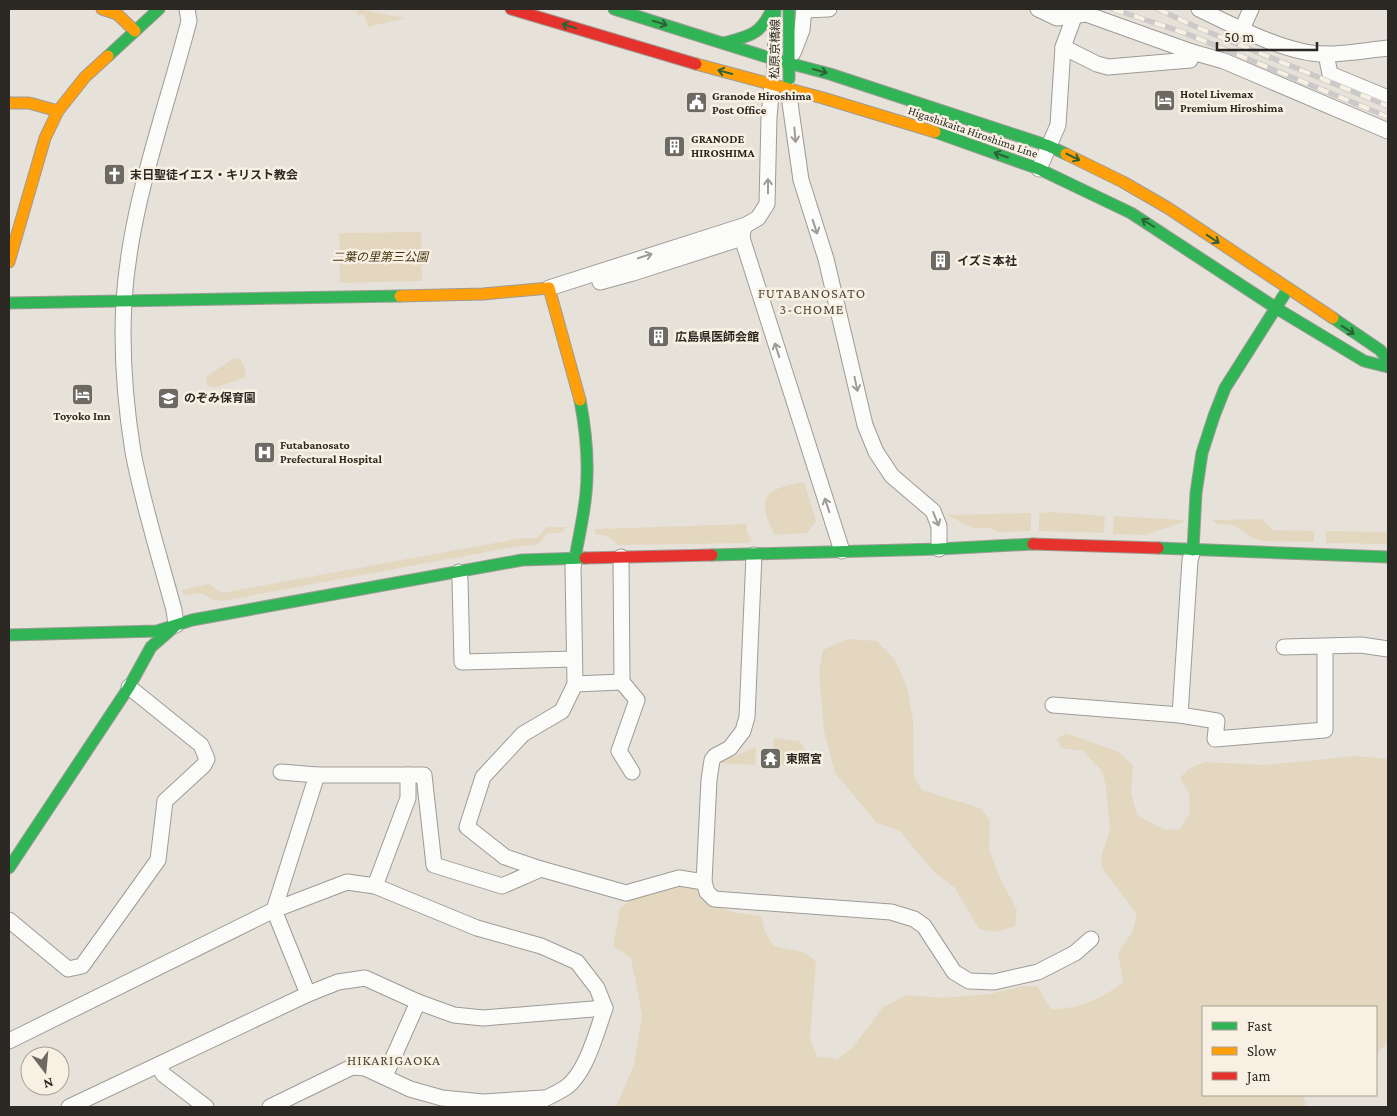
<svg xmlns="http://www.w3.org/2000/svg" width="1397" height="1116" viewBox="0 0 1397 1116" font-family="'Crimson Pro','Noto Sans JP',serif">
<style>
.green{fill:#e3d7c0}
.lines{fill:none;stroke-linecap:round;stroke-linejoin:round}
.street-casing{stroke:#9e9b95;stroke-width:17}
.fast-casing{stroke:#9e9b95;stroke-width:13}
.slow-casing{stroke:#9e9b95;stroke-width:13}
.jam-casing{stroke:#9e9b95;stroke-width:13}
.street{stroke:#fbfbf9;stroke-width:15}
.fast{stroke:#30b455;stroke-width:11}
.slow{stroke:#ff9f0a;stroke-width:11}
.jam{stroke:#e5322d;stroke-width:11}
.rail-casing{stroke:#cccac8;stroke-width:5.5}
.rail{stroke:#f8f0e2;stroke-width:4;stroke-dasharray:11;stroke-linecap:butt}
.oneway{stroke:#2e6138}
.oneway2{stroke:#9e9c99}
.labels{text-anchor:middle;stroke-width:5;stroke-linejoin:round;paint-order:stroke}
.street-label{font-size:12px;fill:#2c2924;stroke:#f8f0e2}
.poi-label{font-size:12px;font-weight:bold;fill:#2c2924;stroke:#f8f0e2;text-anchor:start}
.park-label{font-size:12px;font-style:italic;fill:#42320d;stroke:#f8f0e2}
.neighbourhood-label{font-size:14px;letter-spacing:1px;fill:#504a3e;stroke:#f8f0e2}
</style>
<rect width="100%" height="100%" fill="#e6e2da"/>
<g class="green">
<path d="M 359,9 L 405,18 L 368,27 L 364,14 L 358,16 L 357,10 Z"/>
<path d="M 421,232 L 422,281 L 340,283 L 339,233 Z"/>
<path d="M 234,358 L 239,359 C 244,362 247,372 244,378 L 214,388 L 208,386 L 206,380 L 207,376 Z"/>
<path d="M 804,482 L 816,521 L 807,533 L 774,535 C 771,526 766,517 765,508 C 762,488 790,485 804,482 Z"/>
<path d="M 1054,512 L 1105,516 L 1104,533 L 1039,531 L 1039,513 Z"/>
<path d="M 1031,513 L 1031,531 L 999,532 L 990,528 L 972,528 L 947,515 Z"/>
<path d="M 1114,516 L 1183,520 L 1184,522 L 1145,535 L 1113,534 Z"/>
<path d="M 1261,519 L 1273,530 L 1314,531 L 1314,542 L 1262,541 L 1253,538 L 1233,525 L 1217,524 L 1212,520 Z"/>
<path d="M 747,524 L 747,533 L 751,538 L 751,541 L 747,543 L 617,545 C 613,537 603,535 595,534 L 595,529 Z"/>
<path d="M 547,527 L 566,527 L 563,532 L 547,534 C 535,548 539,545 520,546 L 222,601 L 214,600 L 201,593 L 184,595 L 181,590 L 209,584 L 221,593 L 522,538 L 537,538 Z"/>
<path d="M 1326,531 L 1388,532 L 1388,544 L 1326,543 Z"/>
<path d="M 848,639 L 877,641 L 895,660 L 907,687 L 913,720 L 914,777 L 922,790 L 980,808 L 990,820 L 989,849 L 1001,880 L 1017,910 L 1015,926 L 996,932 L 979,929 L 955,888 L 934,872 L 899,830 L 877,823 L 835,773 L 824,731 L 819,671 L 823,650 Z"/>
<path d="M 1066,733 L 1119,752 L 1133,765 L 1131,792 L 1137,815 L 1163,829 L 1179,830 L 1190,813 L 1189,793 L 1180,778 L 1188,769 L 1205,762 L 1265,765 L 1355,756 L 1388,759 L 1388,1042 L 1376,1054 L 1376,1007 L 1203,1007 L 1203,1095 L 1303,1095 L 1306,1107 L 616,1107 L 634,1065 L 642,1015 L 631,958 L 613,946 L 620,909 L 637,894 L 673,885 L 693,887 L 707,898 L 731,912 L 761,916 L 765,932 L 774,946 L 803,952 L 816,961 L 810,1038 L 817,1056 L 837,1059 L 853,1047 L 883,1007 L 907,995 L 943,998 L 989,994 L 1023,986 L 1037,986 L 1051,1009 C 1077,1009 1103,999 1123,982 L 1118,953 L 1132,932 L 1137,915 L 1101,866 L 1102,854 L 1110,830 L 1106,787 L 1102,771 L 1083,751 L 1061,748 L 1057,739 Z"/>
<path d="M 774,738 L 799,741 L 807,752 L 815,766 L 772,764 Z"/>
<path d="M 756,747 L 755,765 L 720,763 L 720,762 Z"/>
</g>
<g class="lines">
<defs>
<g id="street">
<path d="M 1038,9 L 1057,18 L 1086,14 L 1192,52 L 1224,61 L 1388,131"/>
<path d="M 1199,9 C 1232,25 1289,55 1326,54 C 1347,54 1368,50 1388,48"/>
<path d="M 804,10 L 829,9"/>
<path d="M 1242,29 L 1251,9"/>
<path d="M 1063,47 L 1097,64 L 1108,67 L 1190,60 L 1192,52"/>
<path d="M 793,53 L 802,30 L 804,9"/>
<path d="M 1326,54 L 1330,74 L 1388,98"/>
<path d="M 788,89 L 801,180 L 826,259 L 865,425 L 876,452 L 892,476 L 933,511 L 939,526 L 939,549"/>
<path d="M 1039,169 L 1058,125 L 1063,47 L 1077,9"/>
<path d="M 746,225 L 743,230 L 742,238 L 842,551"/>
<path d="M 600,282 L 633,273 L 742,238"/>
<path d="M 549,288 L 746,225 L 758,218 L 767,204 L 769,117 L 772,84"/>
<path d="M 754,555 L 747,717 L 743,731 L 730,748 L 715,756 L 712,760 L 709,780 L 704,882 L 707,892 L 714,899 L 891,912 L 914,919 L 924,926 L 954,972 L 969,981 L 994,982 L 1038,972 L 1075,953 L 1091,939"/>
<path d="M 621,557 L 622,682 L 637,700 L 619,751 L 632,772"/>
<path d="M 575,558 L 573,567 L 575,684 L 562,711 L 523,734 L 483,777 L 467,827 L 505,857 L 541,869 L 626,893 L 679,878 L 704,882"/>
<path d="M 459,572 L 460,580 L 462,662 L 574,659"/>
<path d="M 176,625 L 174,610 C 160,558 143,505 133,452 C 125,402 121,352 124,301 C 130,205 165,114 189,21 L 187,9"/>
<path d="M 1284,647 L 1361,645 L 1388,649"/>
<path d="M 575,684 L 622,682"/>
<path d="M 1053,705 L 1180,715 L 1217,721 L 1215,739 L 1325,730 L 1325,647"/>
<path d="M 1180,715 L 1190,560 L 1193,550"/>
<path d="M 281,772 L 317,775 L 424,775 L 434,865 L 502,886 L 541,869"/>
<path d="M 375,886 L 408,798 L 408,775"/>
<path d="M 9,920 L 68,969 L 82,966 L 158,860 L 165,801 L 204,765 L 207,759 L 201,745 L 129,687"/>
<path d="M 308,994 L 274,910 L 317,775"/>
<path d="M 9,1041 L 274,910 L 347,882 L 375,886 L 477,928 L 541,946 L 577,962 L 597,988 L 605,1008 C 597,1031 586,1074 565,1088 C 554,1095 541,1100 530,1107"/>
<path d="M 158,1066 L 164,1075 L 206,1107"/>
<path d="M 385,1076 L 418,1002"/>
<path d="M 69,1107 L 308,994 L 338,982 L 365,978 L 418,1002 L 454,1015 L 483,1018 L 605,1008"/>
<path d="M 270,1107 L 352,1067 L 365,1068 L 410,1089 L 442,1098 L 483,1102 L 543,1098"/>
</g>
<g id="fast">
<path d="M 614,9 L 773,59 L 830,74 L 1049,146 L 1066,154"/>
<path d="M 789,9 L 789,79"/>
<path d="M 724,43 C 749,36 761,35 772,9"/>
<path d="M 108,56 L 159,9"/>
<path d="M 772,84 L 775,9"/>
<path d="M 935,132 L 1039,169 L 1131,213 L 1276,308 L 1364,361 L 1388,367"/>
<path d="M 9,303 L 400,296"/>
<path d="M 1333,318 L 1380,350 L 1388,360"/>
<path d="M 1158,548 L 1388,557"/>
<path d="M 1193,550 L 1196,493 L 1202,453 L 1214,416 L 1225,388 L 1284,295"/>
<path d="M 712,555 L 939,549 L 1033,544"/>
<path d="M 575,558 C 579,536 584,515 586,493 C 589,462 586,431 580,400"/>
<path d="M 9,635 L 157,631 L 192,620 L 522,560 L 585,558"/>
<path d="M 9,868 L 129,687 L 151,647 L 174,627"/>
</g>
<g id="slow">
<path d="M 102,9 L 117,14 L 135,31"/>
<path d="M 696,64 L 823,98 L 935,132"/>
<path d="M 9,103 L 29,103 L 58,111"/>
<path d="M 1066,154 L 1123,182 L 1168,208 L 1333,318"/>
<path d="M 9,262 L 45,138 L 58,111 L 85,77 L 108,56"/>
<path d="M 400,296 L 483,294 L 549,288 L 580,400"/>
</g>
<g id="jam">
<path d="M 511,9 L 696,64"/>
<path d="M 1033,544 L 1158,548"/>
<path d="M 585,558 L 712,555"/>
</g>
</defs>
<use href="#street" class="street-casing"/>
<use href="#fast" class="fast-casing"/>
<use href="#slow" class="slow-casing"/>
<use href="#jam" class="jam-casing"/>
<use href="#street" class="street"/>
<use href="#fast" class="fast"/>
<use href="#slow" class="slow"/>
<use href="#jam" class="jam"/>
<defs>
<g id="rail">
<path d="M 1113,9 L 1185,33 L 1388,117"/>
<path d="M 1158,9 L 1194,26 L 1388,106"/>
</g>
</defs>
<use href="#rail" class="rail-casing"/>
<use href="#rail" class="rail"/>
</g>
<defs><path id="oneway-shaft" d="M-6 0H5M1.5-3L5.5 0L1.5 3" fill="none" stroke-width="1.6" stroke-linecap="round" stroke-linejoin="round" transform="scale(1.25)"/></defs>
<g class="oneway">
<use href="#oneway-shaft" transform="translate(660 23) rotate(17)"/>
<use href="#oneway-shaft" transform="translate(569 26) rotate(-163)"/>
<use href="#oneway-shaft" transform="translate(820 71) rotate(16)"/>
<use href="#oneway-shaft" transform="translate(725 72) rotate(-165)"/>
<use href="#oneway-shaft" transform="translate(1001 155) rotate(-161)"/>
<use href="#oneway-shaft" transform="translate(1073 157) rotate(26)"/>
<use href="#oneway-shaft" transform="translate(1148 223) rotate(-148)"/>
<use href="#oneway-shaft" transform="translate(1213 239) rotate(34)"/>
<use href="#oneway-shaft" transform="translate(1348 330) rotate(33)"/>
</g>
<g class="oneway2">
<use href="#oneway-shaft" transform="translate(795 135) rotate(85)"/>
<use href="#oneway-shaft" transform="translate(768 186) rotate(-90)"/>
<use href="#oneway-shaft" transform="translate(815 227) rotate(72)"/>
<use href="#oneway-shaft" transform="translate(645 256) rotate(-18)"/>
<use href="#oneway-shaft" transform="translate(777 350) rotate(-108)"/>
<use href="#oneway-shaft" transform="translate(856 384) rotate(78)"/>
<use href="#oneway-shaft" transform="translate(827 505) rotate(-108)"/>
<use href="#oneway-shaft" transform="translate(936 519) rotate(68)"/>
</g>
<defs>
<symbol id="hotel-square" viewBox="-11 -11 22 22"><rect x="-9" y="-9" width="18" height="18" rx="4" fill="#6d6a64" stroke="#f8f0e2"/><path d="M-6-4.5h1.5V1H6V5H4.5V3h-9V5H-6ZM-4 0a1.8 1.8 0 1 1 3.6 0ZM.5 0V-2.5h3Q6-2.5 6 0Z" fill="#fff"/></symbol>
<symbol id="civic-square" viewBox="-11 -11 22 22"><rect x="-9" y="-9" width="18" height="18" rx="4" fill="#6d6a64" stroke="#f8f0e2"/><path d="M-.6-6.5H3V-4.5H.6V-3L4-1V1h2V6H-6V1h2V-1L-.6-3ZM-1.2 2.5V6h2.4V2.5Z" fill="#fff"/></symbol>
<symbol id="building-square" viewBox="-11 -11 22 22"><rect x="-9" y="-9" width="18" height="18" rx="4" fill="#6d6a64" stroke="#f8f0e2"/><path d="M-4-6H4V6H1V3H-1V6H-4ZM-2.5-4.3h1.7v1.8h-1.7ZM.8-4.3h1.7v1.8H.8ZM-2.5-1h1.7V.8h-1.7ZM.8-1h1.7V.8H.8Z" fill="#fff"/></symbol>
<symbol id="church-square" viewBox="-11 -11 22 22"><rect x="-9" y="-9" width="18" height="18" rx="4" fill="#6d6a64" stroke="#f8f0e2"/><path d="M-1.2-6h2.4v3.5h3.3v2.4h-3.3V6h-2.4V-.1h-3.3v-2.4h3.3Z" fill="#fff"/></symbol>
<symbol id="school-square" viewBox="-11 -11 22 22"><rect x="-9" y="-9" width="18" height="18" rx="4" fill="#6d6a64" stroke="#f8f0e2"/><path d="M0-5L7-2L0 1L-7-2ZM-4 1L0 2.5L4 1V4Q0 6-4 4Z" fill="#fff"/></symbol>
<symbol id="hospital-square" viewBox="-11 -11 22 22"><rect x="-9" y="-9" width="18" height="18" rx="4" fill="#6d6a64" stroke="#f8f0e2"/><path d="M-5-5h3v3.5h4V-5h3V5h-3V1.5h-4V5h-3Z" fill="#fff"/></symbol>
<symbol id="temple-square" viewBox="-11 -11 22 22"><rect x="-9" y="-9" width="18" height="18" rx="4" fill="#6d6a64" stroke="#f8f0e2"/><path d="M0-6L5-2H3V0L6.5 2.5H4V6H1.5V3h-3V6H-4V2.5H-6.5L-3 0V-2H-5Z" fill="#fff"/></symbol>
</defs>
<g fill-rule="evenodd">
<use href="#hotel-square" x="1152" y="88" width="25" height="25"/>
<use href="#civic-square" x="684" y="90" width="25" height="25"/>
<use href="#building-square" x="662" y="134" width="25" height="25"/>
<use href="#church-square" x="102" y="162" width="25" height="25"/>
<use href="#building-square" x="928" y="248" width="25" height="25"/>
<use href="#building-square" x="646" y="324" width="25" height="25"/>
<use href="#hotel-square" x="70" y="382" width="25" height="25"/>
<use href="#school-square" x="156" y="386" width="25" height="25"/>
<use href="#hospital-square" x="252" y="440" width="25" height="25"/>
<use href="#temple-square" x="758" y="746" width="25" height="25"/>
</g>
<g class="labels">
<g class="street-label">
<text transform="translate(775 49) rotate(-89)" y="4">松原京橋線</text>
<text transform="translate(973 132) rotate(19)" y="4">Higashikaita Hiroshima Line</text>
</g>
<g class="poi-label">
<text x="1180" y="98">Hotel Livemax<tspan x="1180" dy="14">Premium Hiroshima</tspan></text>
<text x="712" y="100">Granode Hiroshima<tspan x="712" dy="14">Post Office</tspan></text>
<text x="691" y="143">GRANODE<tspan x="691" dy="14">HIROSHIMA</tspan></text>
<text x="130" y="179">末日聖徒イエス・キリスト教会</text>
<text x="957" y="265">イズミ本社</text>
<text x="675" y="341">広島県医師会館</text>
<text x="184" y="402">のぞみ保育園</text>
<text x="82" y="420" text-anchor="middle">Toyoko Inn</text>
<text x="280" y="449">Futabanosato<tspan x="280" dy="14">Prefectural Hospital</tspan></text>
<text x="786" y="763">東照宮</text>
</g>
<g class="park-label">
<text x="380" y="261">二葉の里第三公園</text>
</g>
<g class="neighbourhood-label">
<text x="812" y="298">FUTABANOSATO<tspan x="812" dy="16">3-CHOME</tspan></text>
<text x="394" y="1065">HIKARIGAOKA</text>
</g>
</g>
<rect width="1397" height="1116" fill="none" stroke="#2c2924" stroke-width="20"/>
<rect x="1202" y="1006" width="175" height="90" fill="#f8f0e2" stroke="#a6a096"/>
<rect x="1212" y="1022" width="25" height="8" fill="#30b455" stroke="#a6a096"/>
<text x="1247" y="1031" font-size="15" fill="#2c2924">Fast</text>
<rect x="1212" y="1047" width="25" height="8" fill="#ff9f0a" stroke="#a6a096"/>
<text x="1247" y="1056" font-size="15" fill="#2c2924">Slow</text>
<rect x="1212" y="1072" width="25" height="8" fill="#e5322d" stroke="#a6a096"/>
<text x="1247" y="1081" font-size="15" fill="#2c2924">Jam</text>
<g transform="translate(45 1071) rotate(164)"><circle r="24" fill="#f8f0e2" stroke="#a6a096"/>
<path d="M0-4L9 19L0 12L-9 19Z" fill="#6d6a64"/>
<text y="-8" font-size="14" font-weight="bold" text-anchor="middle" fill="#2c2924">N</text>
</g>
<path d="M1217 42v8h100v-8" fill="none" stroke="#2c2924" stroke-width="2.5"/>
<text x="1224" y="42" font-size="15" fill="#2c2924" stroke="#f8f0e2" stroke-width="4" paint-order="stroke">50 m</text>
</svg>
